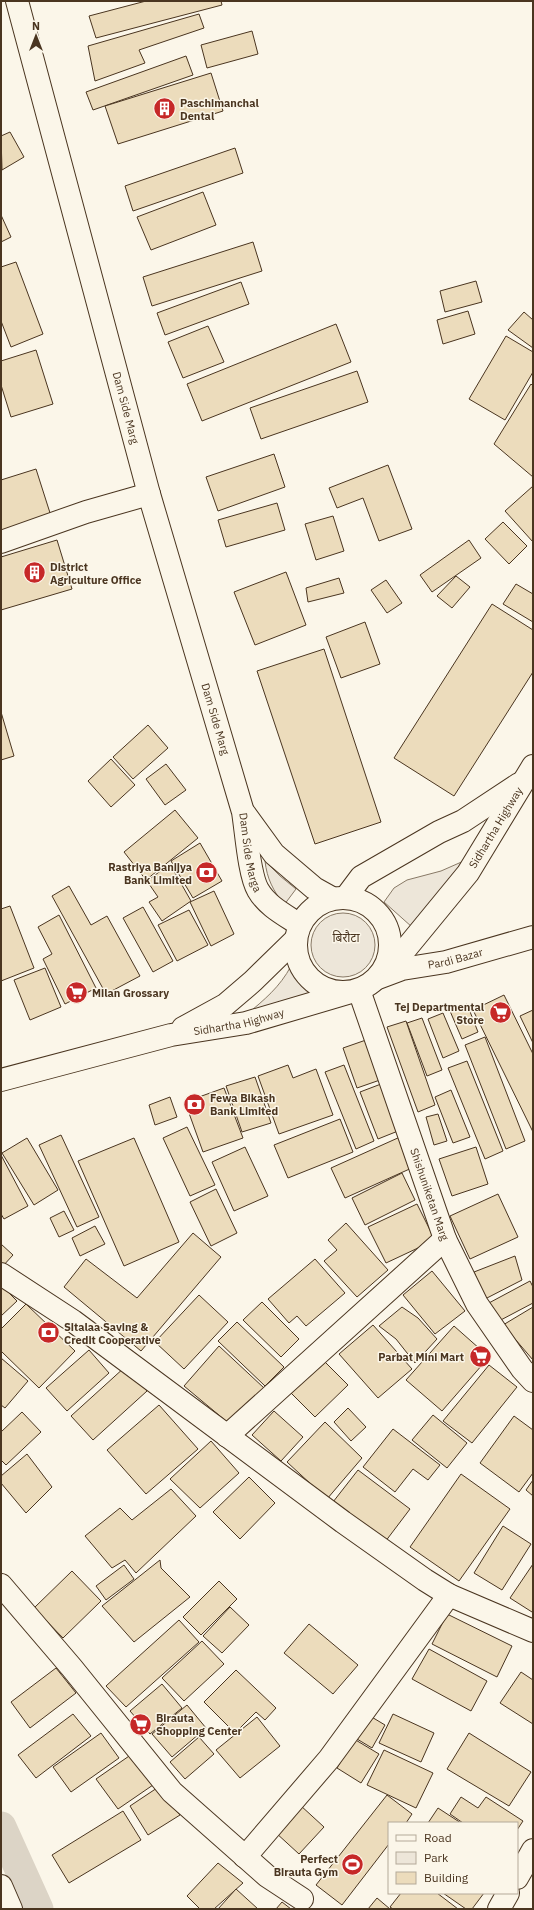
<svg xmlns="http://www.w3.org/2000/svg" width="534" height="1910" viewBox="0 0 534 1910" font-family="'IBM Plex Sans','Noto Sans Devanagari',sans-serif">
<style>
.green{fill:#ede6d9;stroke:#887966}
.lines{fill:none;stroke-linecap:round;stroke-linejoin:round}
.canal{stroke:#dcd4c6;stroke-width:31}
.building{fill:#ecdcbc;stroke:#4a3520}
.minor-casing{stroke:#4a3520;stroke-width:24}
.tertiary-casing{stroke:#4a3520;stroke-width:24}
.secondary-casing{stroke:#4a3520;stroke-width:24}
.primary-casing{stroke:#4a3520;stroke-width:24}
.trunk-casing{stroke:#4a3520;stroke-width:24}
.minor{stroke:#fbf6e9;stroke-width:22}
.tertiary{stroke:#fbf6e9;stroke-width:22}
.secondary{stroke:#fbf6e9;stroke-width:22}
.primary{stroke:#fbf6e9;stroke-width:22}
.trunk{stroke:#fbf6e9;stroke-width:22}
.labels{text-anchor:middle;stroke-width:3;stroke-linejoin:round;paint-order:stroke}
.poi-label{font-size:11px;font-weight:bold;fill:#4a3520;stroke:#fbf6e9;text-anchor:start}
.street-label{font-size:11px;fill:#4a3520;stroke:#fbf6e9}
.neighbourhood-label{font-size:12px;fill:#4a3520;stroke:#fbf6e9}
</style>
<rect width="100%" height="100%" fill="#fbf6e9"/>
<g class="green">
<path d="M 466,860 L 412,927 L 384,902 L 394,888 L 407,880 L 441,871 Z"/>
<path d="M 265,861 L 280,876 L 296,889 L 284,905 C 273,890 267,879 265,861 Z"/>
<circle cx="343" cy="945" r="32"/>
<path d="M 291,966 C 299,979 306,986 319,993 L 246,1015 C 264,1000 280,987 291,966 Z"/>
</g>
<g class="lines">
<path class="canal" d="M 1,1827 L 38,1909"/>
</g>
<g class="building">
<path d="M 146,1 L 221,1 L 222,5 L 96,38 L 89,16 Z"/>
<path d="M 199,14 L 204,28 L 139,50 L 145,63 L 95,81 L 88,46 Z"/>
<path d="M 252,31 L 258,54 L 207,68 L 201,45 Z"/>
<path d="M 186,56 L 193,75 L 93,110 L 86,92 Z"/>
<path d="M 211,73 L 223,111 L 118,144 L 105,106 Z"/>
<path d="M 10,132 L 24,157 L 2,170 L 1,136 Z"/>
<path d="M 235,148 L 243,173 L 133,211 L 125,186 Z"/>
<path d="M 203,192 L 216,225 L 151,250 L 137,217 Z"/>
<path d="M 1,215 L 11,237 L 1,242 Z"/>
<path d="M 253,242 L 262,271 L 152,306 L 143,277 Z"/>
<path d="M 16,262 L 43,334 L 11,347 L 1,321 L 1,267 Z"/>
<path d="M 476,281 L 482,302 L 445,312 L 440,291 Z"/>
<path d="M 241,282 L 249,304 L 165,335 L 157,313 Z"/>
<path d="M 468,311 L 475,334 L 443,344 L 437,320 Z"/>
<path d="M 524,312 L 533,320 L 533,348 L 508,330 Z"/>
<path d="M 336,324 L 351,362 L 202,421 L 187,384 Z"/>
<path d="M 208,326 L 224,362 L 183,378 L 168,342 Z"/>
<path d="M 506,336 L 533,352 L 533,372 L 505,420 L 469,399 Z"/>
<path d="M 36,350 L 53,404 L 11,417 L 1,385 L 1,361 Z"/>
<path d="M 357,371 L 368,402 L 261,439 L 250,408 Z"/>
<path d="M 531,384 L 533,386 L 533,477 L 494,444 Z"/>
<path d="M 274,454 L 285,487 L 218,511 L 206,477 Z"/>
<path d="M 388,465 L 412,529 L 379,541 L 363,498 L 337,508 L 329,488 Z"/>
<path d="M 36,469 L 51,516 L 1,531 L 1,480 Z"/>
<path d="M 533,486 L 533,542 L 505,511 Z"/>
<path d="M 277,503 L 285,530 L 226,547 L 218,520 Z"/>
<path d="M 333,516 L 344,551 L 316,560 L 305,524 Z"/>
<path d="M 503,522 L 527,546 L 509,564 L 485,539 Z"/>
<path d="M 57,540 L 72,589 L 1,610 L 1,557 Z"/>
<path d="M 469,540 L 481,558 L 432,592 L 420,575 Z"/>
<path d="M 286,572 L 306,625 L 255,645 L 234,592 Z"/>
<path d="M 456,576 L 470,587 L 452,608 L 437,596 Z"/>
<path d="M 339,578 L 344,593 L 308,602 L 306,588 Z"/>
<path d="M 386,580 L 402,603 L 387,613 L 371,590 Z"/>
<path d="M 516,584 L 533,594 L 533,622 L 503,604 Z"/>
<path d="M 492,604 L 533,630 L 533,672 L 454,796 L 394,758 Z"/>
<path d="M 365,622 L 380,664 L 341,678 L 326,637 Z"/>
<path d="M 324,649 L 381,822 L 315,844 L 257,671 Z"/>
<path d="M 1,712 L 14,756 L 1,760 Z"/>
<path d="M 148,725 L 168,748 L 133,779 L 113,757 Z"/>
<path d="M 111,759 L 135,785 L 111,807 L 88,781 Z"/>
<path d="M 166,764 L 186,790 L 165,805 L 146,779 Z"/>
<path d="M 175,810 L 198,838 L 146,880 L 124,852 Z"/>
<path d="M 200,843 L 222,881 L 193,898 L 171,861 Z"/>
<path d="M 170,864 L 191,901 L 162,921 L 149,902 L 158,897 L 147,881 Z"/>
<path d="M 69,886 L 91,925 L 107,916 L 140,976 L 106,994 L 52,896 Z"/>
<path d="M 214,891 L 234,934 L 211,946 L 190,902 Z"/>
<path d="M 10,906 L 34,968 L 1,981 L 1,909 Z"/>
<path d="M 143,907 L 173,961 L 153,972 L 123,918 Z"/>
<path d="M 189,910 L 208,945 L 177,961 L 158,925 Z"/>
<path d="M 59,915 L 96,988 L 65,1004 L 43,959 L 52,954 L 38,927 Z"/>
<path d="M 45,968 L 61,1007 L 30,1020 L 14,980 Z"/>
<path d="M 504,995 L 533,1054 L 533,1132 L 473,1010 Z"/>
<path d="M 467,1004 L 478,1032 L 462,1039 L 450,1011 Z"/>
<path d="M 533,1010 L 533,1043 L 520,1016 Z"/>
<path d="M 443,1013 L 459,1051 L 443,1058 L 428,1019 Z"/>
<path d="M 422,1018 L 442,1070 L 427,1076 L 407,1023 Z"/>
<path d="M 406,1021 L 435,1105 L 418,1112 L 387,1027 Z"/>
<path d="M 485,1037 L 525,1141 L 506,1149 L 465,1045 Z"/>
<path d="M 366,1040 L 380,1080 L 357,1088 L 343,1048 Z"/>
<path d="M 467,1061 L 503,1151 L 485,1159 L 448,1068 Z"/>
<path d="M 288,1065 L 293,1078 L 316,1069 L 333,1115 L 279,1134 L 258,1076 Z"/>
<path d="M 344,1065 L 374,1141 L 356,1149 L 325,1072 Z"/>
<path d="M 255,1077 L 271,1123 L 242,1132 L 226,1086 Z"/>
<path d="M 381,1084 L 398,1131 L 378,1139 L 360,1092 Z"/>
<path d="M 224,1088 L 243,1138 L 203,1152 L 185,1102 Z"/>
<path d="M 451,1090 L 470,1137 L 453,1143 L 435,1097 Z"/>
<path d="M 170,1097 L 177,1117 L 155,1125 L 149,1105 Z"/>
<path d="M 438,1114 L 447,1141 L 434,1145 L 426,1117 Z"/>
<path d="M 340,1119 L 353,1152 L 288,1178 L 274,1145 Z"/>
<path d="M 187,1127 L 215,1185 L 190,1196 L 163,1138 Z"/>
<path d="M 61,1135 L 99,1217 L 77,1227 L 39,1145 Z"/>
<path d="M 400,1137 L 414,1167 L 345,1198 L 331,1168 Z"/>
<path d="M 27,1138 L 58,1190 L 34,1205 L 2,1153 Z"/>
<path d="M 134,1138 L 179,1242 L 124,1266 L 78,1161 Z"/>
<path d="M 245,1147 L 268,1196 L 234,1211 L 212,1162 Z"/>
<path d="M 476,1147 L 488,1184 L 452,1196 L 439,1159 Z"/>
<path d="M 1,1155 L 28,1206 L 4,1219 L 1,1214 Z"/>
<path d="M 402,1173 L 415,1200 L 365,1225 L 352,1198 Z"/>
<path d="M 216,1189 L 237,1233 L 211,1246 L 190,1202 Z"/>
<path d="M 498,1194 L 518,1237 L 470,1259 L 450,1216 Z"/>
<path d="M 417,1204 L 435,1240 L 386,1263 L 368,1227 Z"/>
<path d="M 64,1211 L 74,1230 L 59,1237 L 50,1218 Z"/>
<path d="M 346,1223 L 388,1270 L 357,1297 L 324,1261 L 337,1250 L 328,1240 Z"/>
<path d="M 95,1226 L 105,1244 L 80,1256 L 72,1238 Z"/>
<path d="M 193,1233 L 221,1257 L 141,1351 L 64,1287 L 86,1259 L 137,1298 Z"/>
<path d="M 1,1244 L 13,1255 L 2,1267 L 1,1266 Z"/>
<path d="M 515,1256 L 522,1280 L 485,1299 L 474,1272 Z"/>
<path d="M 315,1259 L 345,1293 L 306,1326 L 297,1316 L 289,1323 L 268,1299 Z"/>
<path d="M 432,1271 L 465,1311 L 435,1334 L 403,1295 Z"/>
<path d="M 530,1281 L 533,1287 L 533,1303 L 497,1322 L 487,1304 Z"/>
<path d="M 1,1285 L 17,1301 L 1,1316 Z"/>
<path d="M 199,1295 L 228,1322 L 184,1369 L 155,1342 Z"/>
<path d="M 262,1302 L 299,1339 L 281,1357 L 243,1320 Z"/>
<path d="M 26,1304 L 75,1351 L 39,1388 L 1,1351 L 1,1329 Z"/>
<path d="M 402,1307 L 418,1318 L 437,1339 L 415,1363 L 396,1339 L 379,1326 Z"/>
<path d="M 533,1307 L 533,1360 L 503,1325 Z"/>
<path d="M 237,1322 L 284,1367 L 265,1386 L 218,1341 Z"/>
<path d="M 373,1325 L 412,1369 L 378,1398 L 339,1354 Z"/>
<path d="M 454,1326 L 489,1357 L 442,1411 L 406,1380 Z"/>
<path d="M 219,1346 L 264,1388 L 232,1426 L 184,1386 Z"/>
<path d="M 89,1350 L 109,1373 L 67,1411 L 46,1388 Z"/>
<path d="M 1,1358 L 28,1381 L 5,1408 L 1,1405 Z"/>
<path d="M 322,1359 L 348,1385 L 315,1417 L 289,1391 Z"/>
<path d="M 489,1365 L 517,1387 L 472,1443 L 443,1421 Z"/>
<path d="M 125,1367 L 147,1391 L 93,1440 L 71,1416 Z"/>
<path d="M 159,1405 L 198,1449 L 146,1494 L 107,1450 Z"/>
<path d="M 348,1408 L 366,1427 L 351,1441 L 334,1422 Z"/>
<path d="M 274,1411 L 303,1437 L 281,1461 L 252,1435 Z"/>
<path d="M 22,1412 L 41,1432 L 6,1465 L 1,1460 L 1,1432 Z"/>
<path d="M 433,1415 L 467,1443 L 447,1468 L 412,1440 Z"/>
<path d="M 514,1416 L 533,1430 L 533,1473 L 519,1492 L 480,1463 Z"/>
<path d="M 325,1422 L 362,1458 L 327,1499 L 287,1462 Z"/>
<path d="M 393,1429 L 440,1465 L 428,1480 L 413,1469 L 395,1492 L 363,1467 Z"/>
<path d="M 211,1441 L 239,1473 L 200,1508 L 170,1479 Z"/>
<path d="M 27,1454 L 52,1487 L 26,1513 L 1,1483 L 1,1476 Z"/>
<path d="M 358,1470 L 410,1509 L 385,1542 L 333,1502 Z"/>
<path d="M 461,1474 L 510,1509 L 459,1581 L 410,1547 Z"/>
<path d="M 249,1477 L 275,1503 L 240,1539 L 213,1512 Z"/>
<path d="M 533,1480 L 533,1496 L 526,1490 Z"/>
<path d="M 171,1489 L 196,1516 L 136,1573 L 125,1560 L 112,1568 L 85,1536 L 120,1508 L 132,1520 Z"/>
<path d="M 503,1526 L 531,1544 L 502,1590 L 474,1573 Z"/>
<path d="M 160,1560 L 161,1568 L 190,1597 L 134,1642 L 102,1606 Z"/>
<path d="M 533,1564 L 533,1611 L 532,1612 L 510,1598 Z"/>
<path d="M 124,1565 L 134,1579 L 106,1600 L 96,1586 Z"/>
<path d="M 72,1571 L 101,1601 L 63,1638 L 34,1608 Z"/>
<path d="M 219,1581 L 237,1599 L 201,1635 L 183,1617 Z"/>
<path d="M 230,1607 L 249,1625 L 222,1653 L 203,1636 Z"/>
<path d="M 447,1614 L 512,1646 L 497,1677 L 432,1644 Z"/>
<path d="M 179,1620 L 199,1642 L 126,1707 L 106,1686 Z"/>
<path d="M 309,1624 L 358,1665 L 333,1694 L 284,1653 Z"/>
<path d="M 202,1641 L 224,1664 L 184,1701 L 162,1678 Z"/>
<path d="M 429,1649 L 487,1681 L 471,1711 L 412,1679 Z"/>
<path d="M 56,1668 L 76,1693 L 30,1728 L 11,1702 Z"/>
<path d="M 236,1670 L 276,1708 L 265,1720 L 256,1712 L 235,1733 L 204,1702 Z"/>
<path d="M 521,1672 L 533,1680 L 533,1724 L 500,1703 Z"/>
<path d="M 162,1684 L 182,1708 L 150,1734 L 130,1711 Z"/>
<path d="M 187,1705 L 206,1728 L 172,1757 L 152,1734 Z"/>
<path d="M 73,1714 L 91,1736 L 36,1778 L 18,1755 Z"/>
<path d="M 393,1714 L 434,1733 L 421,1762 L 379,1743 Z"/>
<path d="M 370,1716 L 385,1725 L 372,1748 L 357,1739 Z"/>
<path d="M 257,1717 L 280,1746 L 240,1778 L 216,1750 Z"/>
<path d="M 101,1733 L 119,1758 L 71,1792 L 53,1767 Z"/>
<path d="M 469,1733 L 531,1772 L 509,1806 L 447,1769 Z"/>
<path d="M 199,1737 L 214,1754 L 185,1779 L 170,1762 Z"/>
<path d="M 354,1739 L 379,1754 L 361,1783 L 337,1768 Z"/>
<path d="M 384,1750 L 433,1773 L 416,1808 L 367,1785 Z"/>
<path d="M 132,1754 L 153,1785 L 118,1809 L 96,1779 Z"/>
<path d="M 157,1788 L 180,1815 L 148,1835 L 130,1806 Z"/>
<path d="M 387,1795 L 412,1814 L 406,1823 L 389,1823 L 389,1844 L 342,1905 L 316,1885 Z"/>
<path d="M 461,1797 L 478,1808 L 486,1797 L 523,1821 L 517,1830 L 517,1823 L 463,1823 L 450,1814 Z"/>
<path d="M 300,1805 L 324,1827 L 299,1854 L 275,1832 Z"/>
<path d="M 438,1808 L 461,1823 L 428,1823 Z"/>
<path d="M 123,1811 L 141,1840 L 69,1883 L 52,1855 Z"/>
<path d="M 218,1863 L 243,1883 L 214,1909 L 200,1909 L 187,1896 Z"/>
<path d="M 236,1889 L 258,1909 L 218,1909 Z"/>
<path d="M 401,1893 L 437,1893 L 458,1909 L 393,1909 L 390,1907 Z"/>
<path d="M 443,1893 L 484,1893 L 472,1909 L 466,1909 Z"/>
<path d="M 377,1898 L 390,1909 L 368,1909 Z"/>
<path d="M 282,1902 L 291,1909 L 276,1909 Z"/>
</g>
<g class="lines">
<defs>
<g id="minor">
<path d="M 1,542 L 86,512 L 149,494"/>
<path d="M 1,1274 L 73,1321 L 343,1522 L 425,1580 L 449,1595 L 533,1631"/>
<path d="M 227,1436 L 445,1239"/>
<path d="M 1,1585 L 72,1668 L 172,1792 L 267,1876 L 302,1899"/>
<path d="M 245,1857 L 329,1759 L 449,1595"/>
<path d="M 517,1878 L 533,1850"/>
<path d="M 499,1909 L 508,1893"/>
</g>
<g id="tertiary">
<path id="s1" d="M 359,990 L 445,1239 L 477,1304 L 522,1369 L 533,1381"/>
<path d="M 1,1886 L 11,1909"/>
</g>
<g id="secondary">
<path id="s2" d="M 378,978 L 402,969 L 446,962 L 533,937"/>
</g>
<g id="primary">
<path id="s3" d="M 17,1 L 149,494 L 243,812 C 246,830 249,875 258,890 C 267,906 285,915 300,925"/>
<path d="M 245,814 L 274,854 L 314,888 L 332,898"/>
</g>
<g id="trunk">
<path d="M 346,897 L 361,877 L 439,832 L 463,821 L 519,784"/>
<circle cx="343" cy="945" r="47"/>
<path id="s4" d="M 387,965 L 404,951 L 468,873 L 533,766"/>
<path d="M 183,1028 L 225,1005 L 253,981 L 296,939"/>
<path id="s5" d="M 1,1080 L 171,1035 L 246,1023 L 351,992"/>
</g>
</defs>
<use href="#minor" class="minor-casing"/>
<use href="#tertiary" class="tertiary-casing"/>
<use href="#secondary" class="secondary-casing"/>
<use href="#primary" class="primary-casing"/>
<use href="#trunk" class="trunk-casing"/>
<use href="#minor" class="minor"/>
<use href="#tertiary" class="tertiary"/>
<use href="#secondary" class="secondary"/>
<use href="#primary" class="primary"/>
<use href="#trunk" class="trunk"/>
</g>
<defs>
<symbol id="building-disc" viewBox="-11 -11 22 22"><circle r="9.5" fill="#c62828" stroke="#fbf6e9"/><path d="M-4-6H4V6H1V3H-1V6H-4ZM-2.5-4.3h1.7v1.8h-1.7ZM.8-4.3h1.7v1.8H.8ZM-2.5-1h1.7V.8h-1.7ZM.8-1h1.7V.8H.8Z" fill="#fff"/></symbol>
<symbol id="bank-disc" viewBox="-11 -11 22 22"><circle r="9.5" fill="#c62828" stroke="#fbf6e9"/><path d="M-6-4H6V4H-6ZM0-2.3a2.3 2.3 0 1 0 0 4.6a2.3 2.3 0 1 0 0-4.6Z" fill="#fff"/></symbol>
<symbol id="supermarket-disc" viewBox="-11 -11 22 22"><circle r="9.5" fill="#c62828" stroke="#fbf6e9"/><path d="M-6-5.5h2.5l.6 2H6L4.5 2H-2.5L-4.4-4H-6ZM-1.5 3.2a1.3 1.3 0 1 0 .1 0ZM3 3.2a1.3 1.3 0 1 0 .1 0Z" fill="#fff"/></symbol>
<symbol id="stadium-disc" viewBox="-11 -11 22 22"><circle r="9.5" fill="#c62828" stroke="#fbf6e9"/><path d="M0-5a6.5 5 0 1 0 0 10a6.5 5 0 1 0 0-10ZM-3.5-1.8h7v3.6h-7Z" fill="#fff"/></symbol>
</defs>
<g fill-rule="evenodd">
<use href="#building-disc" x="152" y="96" width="25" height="25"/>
<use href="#building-disc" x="22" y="560" width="25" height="25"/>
<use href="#bank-disc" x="194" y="860" width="25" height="25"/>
<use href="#supermarket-disc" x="64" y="980" width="25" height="25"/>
<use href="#supermarket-disc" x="488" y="1000" width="25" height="25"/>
<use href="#bank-disc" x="182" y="1092" width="25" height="25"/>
<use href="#bank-disc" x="36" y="1320" width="25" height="25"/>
<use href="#supermarket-disc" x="468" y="1344" width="25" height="25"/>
<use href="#supermarket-disc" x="128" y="1712" width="25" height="25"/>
<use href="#stadium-disc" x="340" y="1852" width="25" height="25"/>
</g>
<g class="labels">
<g class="poi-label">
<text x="180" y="107">Paschimanchal<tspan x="180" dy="13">Dental</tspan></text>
<text x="50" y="571">District<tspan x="50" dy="13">Agriculture Office</tspan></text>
<text x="192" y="871" text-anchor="end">Rastriya Banijya<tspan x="192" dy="13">Bank Limited</tspan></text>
<text x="92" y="997">Milan Grossary</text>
<text x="484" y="1011" text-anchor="end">Tej Departmental<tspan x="484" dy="13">Store</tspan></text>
<text x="210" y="1102">Fewa Bikash<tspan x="210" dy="13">Bank Limited</tspan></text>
<text x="64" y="1331">Sitalaa Saving &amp;<tspan x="64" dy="13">Credit Cooperative</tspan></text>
<text x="464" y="1361" text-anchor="end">Parbat Mini Mart</text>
<text x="156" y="1722">Birauta<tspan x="156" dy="13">Shopping Center</tspan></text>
<text x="338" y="1863" text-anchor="end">Perfect<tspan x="338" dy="13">Birauta Gym</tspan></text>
</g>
<g class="street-label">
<text dy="4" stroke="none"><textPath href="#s3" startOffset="421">Dam Side Marg</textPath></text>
<text dy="4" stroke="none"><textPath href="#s3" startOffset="745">Dam Side Marg</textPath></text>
<text dy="4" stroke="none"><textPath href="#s4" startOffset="176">Sidhartha Highway</textPath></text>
<text dy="4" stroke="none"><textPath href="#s3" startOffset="883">Dam Side Marga</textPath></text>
<text dy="4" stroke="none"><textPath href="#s2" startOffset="80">Pardi Bazar</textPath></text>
<text dy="4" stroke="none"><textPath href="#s5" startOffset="245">Sidhartha Highway</textPath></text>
<text dy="4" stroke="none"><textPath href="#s1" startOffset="216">Shishuniketan Marg</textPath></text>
</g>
<g class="neighbourhood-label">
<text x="346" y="942">बिरौटा</text>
</g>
</g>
<rect width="534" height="1910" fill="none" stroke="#4a3520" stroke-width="4"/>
<rect x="388" y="1822" width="130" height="72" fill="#fbf6e9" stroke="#b4a999"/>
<rect x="396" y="1835" width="20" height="6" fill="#fbf6e9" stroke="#b4a999"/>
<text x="424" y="1842" font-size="12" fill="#4a3520">Road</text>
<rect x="396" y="1852" width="20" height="12" fill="#ede6d9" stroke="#b4a999"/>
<text x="424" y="1862" font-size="12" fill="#4a3520">Park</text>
<rect x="396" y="1872" width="20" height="12" fill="#ecdcbc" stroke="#b4a999"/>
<text x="424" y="1882" font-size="12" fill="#4a3520">Building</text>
<g transform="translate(36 36)" stroke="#fbf6e9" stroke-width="3" paint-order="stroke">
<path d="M0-3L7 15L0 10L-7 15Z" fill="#4a3520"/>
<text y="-6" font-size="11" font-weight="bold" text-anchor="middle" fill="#4a3520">N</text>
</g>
</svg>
